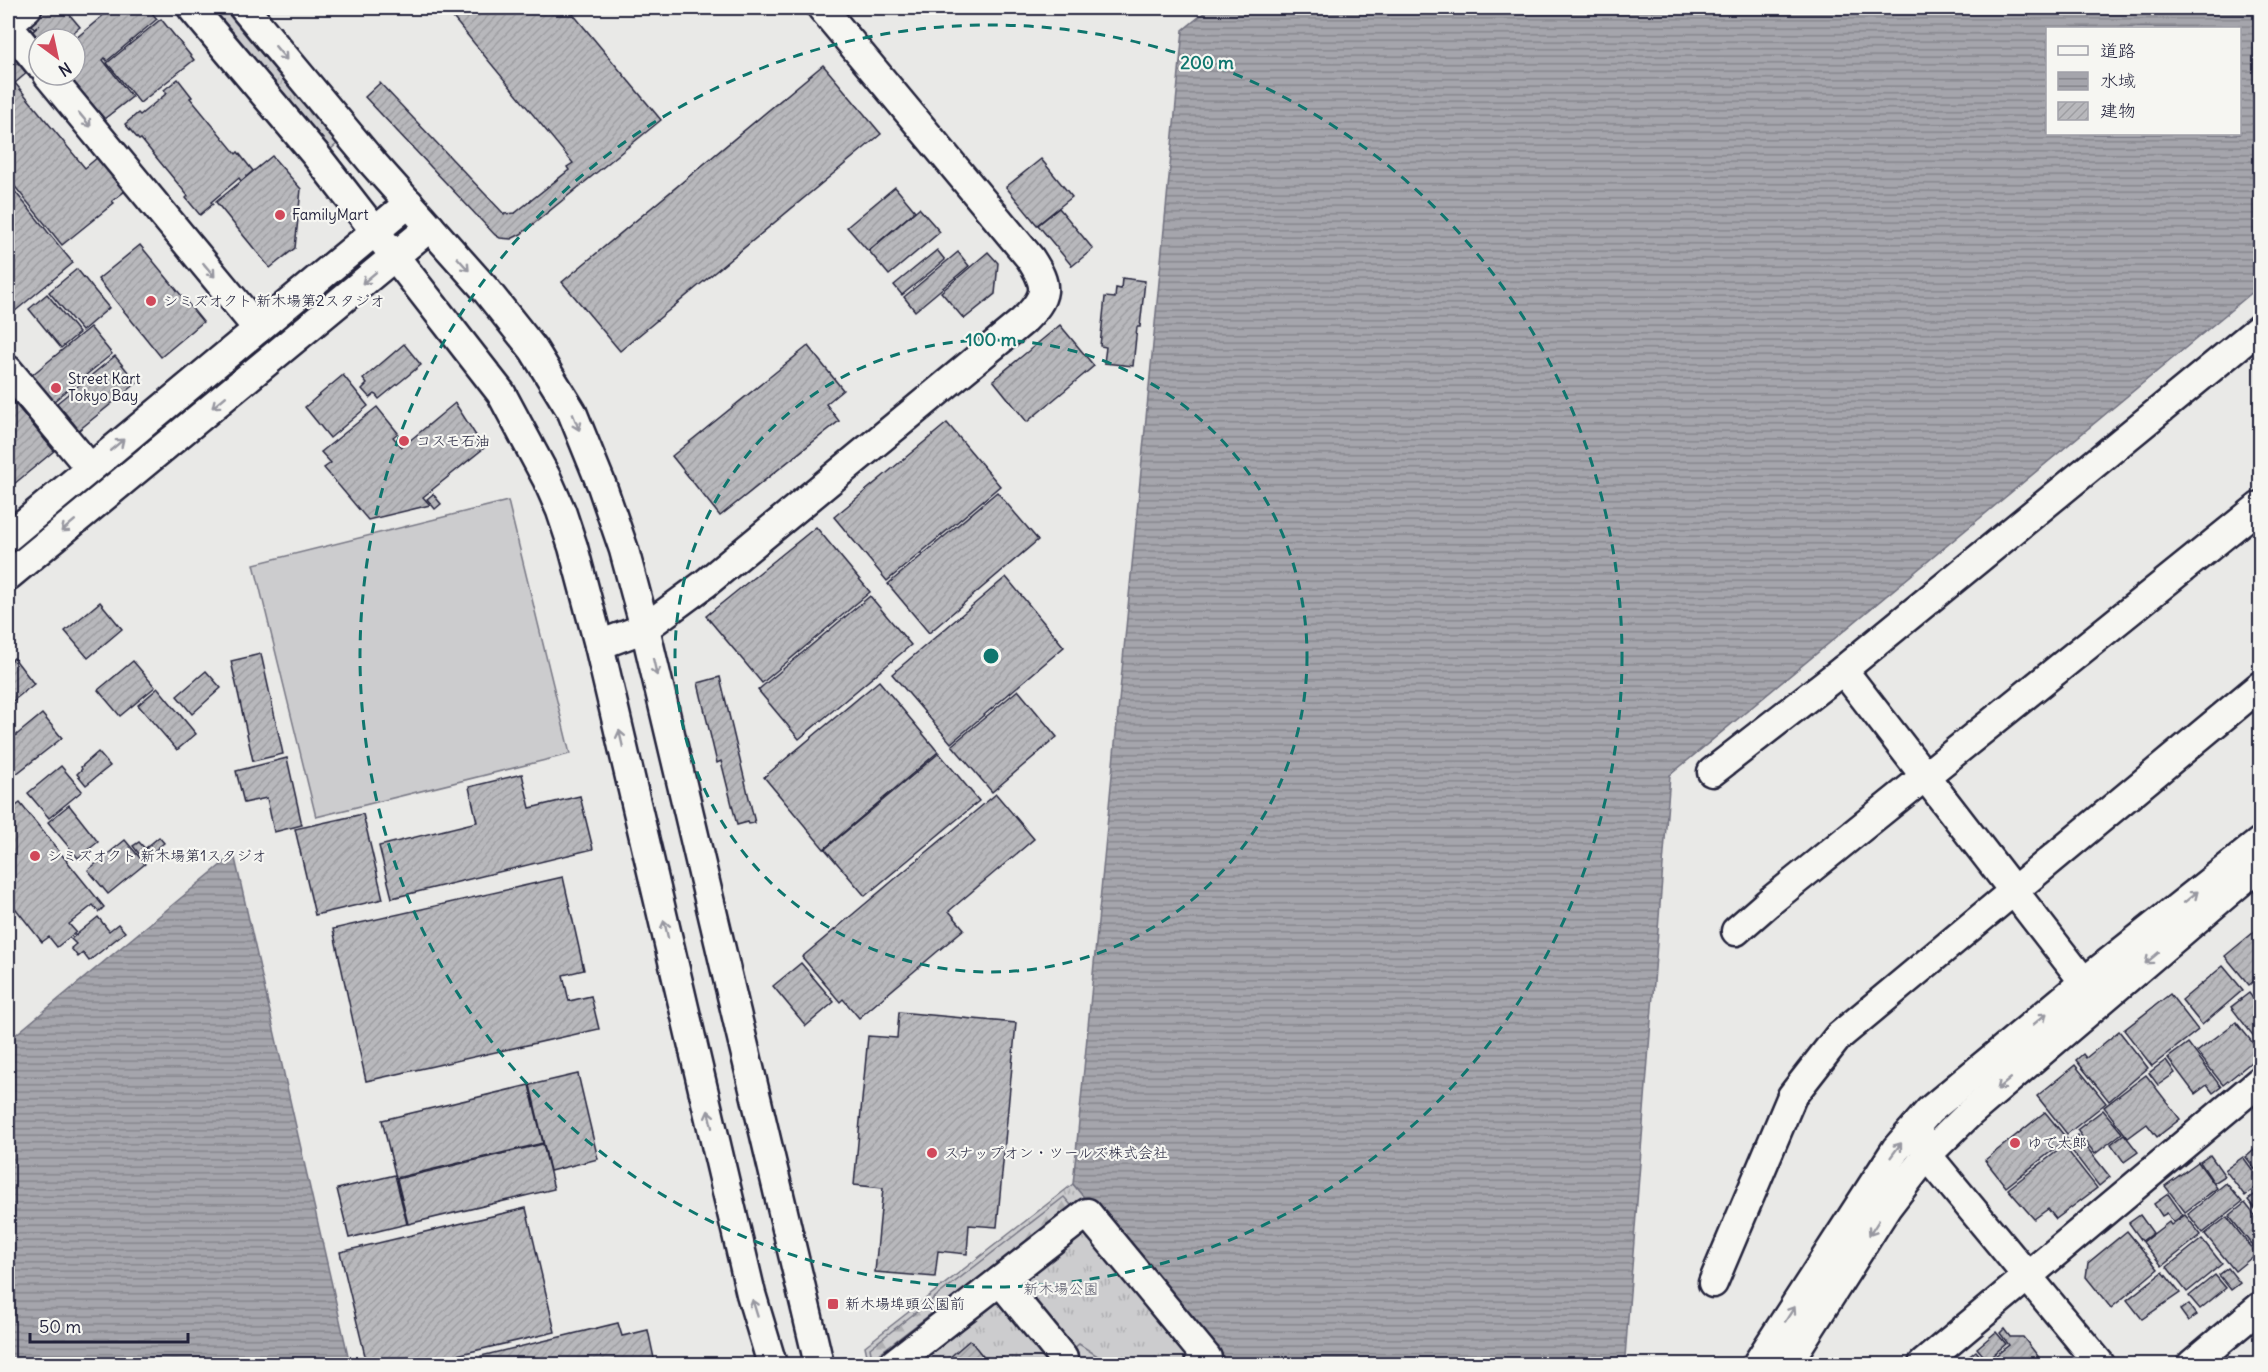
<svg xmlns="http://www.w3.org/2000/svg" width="2268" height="1372" viewBox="0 0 2268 1372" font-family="Delius,'Klee One',sans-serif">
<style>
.grass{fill:url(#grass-tufts);stroke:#777784;stroke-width:1.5}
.forest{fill:url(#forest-firs);stroke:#777784;stroke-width:1.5}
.pitch{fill:#ccccce;stroke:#777784;stroke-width:1.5}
.water{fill:url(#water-rules);stroke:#71717f;stroke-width:1.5;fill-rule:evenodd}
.building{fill:url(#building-hatch);stroke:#22223b;stroke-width:1.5}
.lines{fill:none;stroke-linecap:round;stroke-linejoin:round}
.minor-casing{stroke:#22223b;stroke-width:33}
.minor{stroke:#f6f6f2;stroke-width:28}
.oneway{stroke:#9797a0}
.ring{fill:none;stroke:#0f766e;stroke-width:3;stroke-dasharray:10 8}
.poi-dot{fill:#d1495b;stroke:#f6f6f2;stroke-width:2}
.labels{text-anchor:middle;stroke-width:4.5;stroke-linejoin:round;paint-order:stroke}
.poi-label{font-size:15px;fill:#22223b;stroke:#f6f6f2;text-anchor:start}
.park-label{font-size:15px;fill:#555567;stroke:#f6f6f2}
.centre{fill:#0f766e;stroke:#f6f6f2;stroke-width:3}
.ring-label{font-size:18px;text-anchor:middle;font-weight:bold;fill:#0f766e;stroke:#f6f6f2;stroke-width:4.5;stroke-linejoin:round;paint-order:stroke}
</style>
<defs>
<pattern id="grass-tufts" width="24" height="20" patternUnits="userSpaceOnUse" patternTransform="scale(1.5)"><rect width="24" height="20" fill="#ccccce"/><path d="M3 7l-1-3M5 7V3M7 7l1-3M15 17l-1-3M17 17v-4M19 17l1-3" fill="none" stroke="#afafb2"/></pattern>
<pattern id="forest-firs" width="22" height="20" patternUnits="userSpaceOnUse" patternTransform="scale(1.5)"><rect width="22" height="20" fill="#ccccce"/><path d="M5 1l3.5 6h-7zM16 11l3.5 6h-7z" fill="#afafb2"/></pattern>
<pattern id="water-rules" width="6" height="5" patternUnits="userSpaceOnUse" patternTransform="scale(1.5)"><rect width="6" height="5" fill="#a5a5ac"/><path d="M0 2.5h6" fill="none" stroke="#86868d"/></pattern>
<pattern id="building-hatch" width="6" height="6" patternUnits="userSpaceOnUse" patternTransform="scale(1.5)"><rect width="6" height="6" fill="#b8b8bc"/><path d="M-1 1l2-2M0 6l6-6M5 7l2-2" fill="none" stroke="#9e9ea2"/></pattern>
</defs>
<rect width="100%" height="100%" fill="#e9e9e7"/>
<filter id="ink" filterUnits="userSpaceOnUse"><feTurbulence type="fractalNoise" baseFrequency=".0167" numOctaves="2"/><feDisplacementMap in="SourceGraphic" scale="12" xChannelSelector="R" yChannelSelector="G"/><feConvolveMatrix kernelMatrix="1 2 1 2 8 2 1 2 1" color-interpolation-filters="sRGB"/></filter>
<g filter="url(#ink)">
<g class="grass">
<path d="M 213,8 L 223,8 L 337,144 L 331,149 Z"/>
<path d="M 1073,1184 L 1217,1360 L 1211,1364 L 869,1364 L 865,1346 Z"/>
</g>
<g class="forest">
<path d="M 1064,1197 L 1078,1213 L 940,1322 L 932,1313 L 872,1359 L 870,1348 Z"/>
<path d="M 1079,1344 L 1110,1364 L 1054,1364 Z"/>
</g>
<path class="pitch" d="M 508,501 L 570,754 L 316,817 L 254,564 Z"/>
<g class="water">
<path d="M 1210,8 L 2260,8 L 2260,286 L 1670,775 L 1625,1357 L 1613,1364 L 1211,1364 L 1217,1359 L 1073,1184 L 1183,30 ZM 2048,28 L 2240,28 L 2240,134 L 2048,134 Z"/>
<path d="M 234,854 L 350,1364 L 8,1364 L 8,1041 Z"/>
</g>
<g class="building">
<path d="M 46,8 L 64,8 L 80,27 L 65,39 L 39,39 L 39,42 L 31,33 L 40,25 L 34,29 L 29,22 Z"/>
<path d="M 112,8 L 148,8 L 157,19 L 107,61 L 105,58 L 103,60 L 132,97 L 104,119 L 68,75 L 75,75 L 75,39 Z"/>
<path d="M 445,8 L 568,8 L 661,120 L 521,234 L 511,239 L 500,238 L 495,235 L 365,97 L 380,83 L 504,214 L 515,213 L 569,170 L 567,167 L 573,163 Z"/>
<path d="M 161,19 L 194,60 L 140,103 L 107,63 Z"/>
<path d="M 8,45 L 29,71 L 15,83 L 85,168 L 98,157 L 125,191 L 112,201 L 114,203 L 62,245 L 8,178 Z"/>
<path d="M 823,65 L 881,134 L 620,351 L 562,282 Z"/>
<path d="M 178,79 L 192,97 L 190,98 L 236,154 L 238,152 L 253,171 L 241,181 L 239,178 L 211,202 L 213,204 L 200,215 L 186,198 L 188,196 L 141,139 L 139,140 L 125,124 L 138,113 L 140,115 L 167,93 L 164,90 Z"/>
<path d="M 272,156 L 301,189 L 295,248 L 270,268 L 216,202 Z"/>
<path d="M 1041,159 L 1072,197 L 1037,225 L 1006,187 Z"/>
<path d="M 8,183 L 73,263 L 8,317 Z"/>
<path d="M 895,187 L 915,211 L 868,251 L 847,227 Z"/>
<path d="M 919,208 L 940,232 L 889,275 L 869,251 Z"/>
<path d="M 1059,208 L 1093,249 L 1072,266 L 1038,225 Z"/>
<path d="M 140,245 L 203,322 L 161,357 L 98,279 Z"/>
<path d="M 937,250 L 945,260 L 902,295 L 894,285 Z"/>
<path d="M 958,252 L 969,266 L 915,311 L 904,297 Z"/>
<path d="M 988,252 L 998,263 L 995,294 L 964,319 L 941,292 Z"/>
<path d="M 77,269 L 109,308 L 82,331 L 49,292 Z"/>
<path d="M 1122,278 L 1145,281 L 1140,327 L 1137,327 L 1133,366 L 1104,363 L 1106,347 L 1100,346 L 1105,297 L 1115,298 L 1116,288 L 1121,289 Z"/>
<path d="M 47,294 L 79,333 L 61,348 L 29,309 Z"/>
<path d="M 1060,325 L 1094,366 L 1027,422 L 993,380 Z"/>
<path d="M 90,327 L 112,354 L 54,401 L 32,375 Z"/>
<path d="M 404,344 L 421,365 L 379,399 L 375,394 L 370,398 L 362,389 L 367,384 L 363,379 Z"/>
<path d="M 808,346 L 843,390 L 826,404 L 839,421 L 720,516 L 672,456 Z"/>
<path d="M 115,356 L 137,383 L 79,430 L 57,403 Z"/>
<path d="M 343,375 L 368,406 L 330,438 L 305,407 Z"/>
<path d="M 8,395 L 54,451 L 8,489 Z"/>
<path d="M 455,403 L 484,448 L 423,497 L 430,505 L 368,520 L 324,468 L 331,463 L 321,452 L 377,407 L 398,433 L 393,437 L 402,447 Z"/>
<path d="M 947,423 L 1000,486 L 887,581 L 834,517 Z"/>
<path d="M 997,492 L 1038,540 L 929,633 L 888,584 Z"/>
<path d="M 433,494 L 441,504 L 435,509 L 427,499 Z"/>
<path d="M 816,527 L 870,592 L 762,683 L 706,616 Z"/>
<path d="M 1006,577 L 1064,647 L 951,743 L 892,674 Z"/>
<path d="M 870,596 L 911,645 L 799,739 L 758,690 Z"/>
<path d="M 100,602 L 122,629 L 88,658 L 65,631 Z"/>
<path d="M 261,654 L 283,754 L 253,761 L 231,661 Z"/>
<path d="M 14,658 L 34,684 L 8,705 L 8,664 Z"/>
<path d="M 133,661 L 155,687 L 120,716 L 98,690 Z"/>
<path d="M 206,671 L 221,688 L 192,714 L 177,696 Z"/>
<path d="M 720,677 L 755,823 L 749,824 L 748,822 L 737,825 L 721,761 L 717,763 L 698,683 Z"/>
<path d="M 879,681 L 938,752 L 824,849 L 764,777 Z"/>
<path d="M 158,688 L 196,734 L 177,750 L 138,705 Z"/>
<path d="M 1018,690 L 1057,737 L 992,792 L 952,745 Z"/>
<path d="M 42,714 L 62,738 L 11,778 L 8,774 L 8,742 Z"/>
<path d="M 98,752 L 110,766 L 86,785 L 77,774 L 82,769 L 81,767 Z"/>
<path d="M 939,753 L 979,801 L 865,896 L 825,849 Z"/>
<path d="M 287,758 L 302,825 L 274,832 L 267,798 L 244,803 L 236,771 Z"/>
<path d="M 61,766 L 82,791 L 49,818 L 28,793 Z"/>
<path d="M 522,774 L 530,808 L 580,796 L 593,849 L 392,898 L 379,846 L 477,822 L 469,787 Z"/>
<path d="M 996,794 L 1034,839 L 949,911 L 964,929 L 859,1018 L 843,999 L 840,1002 L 802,957 Z"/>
<path d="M 20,803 L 104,907 L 99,912 L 93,905 L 69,924 L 76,932 L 57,947 L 49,937 L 42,942 L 8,899 L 8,812 Z"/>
<path d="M 69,805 L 98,842 L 78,858 L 48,822 Z"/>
<path d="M 363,814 L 383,899 L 315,915 L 295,829 Z"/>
<path d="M 159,837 L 164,843 L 150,854 L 146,848 Z"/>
<path d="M 125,840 L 145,864 L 108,894 L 88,870 Z"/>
<path d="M 139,842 L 150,854 L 143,859 L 133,846 Z"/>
<path d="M 563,877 L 584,970 L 563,975 L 569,1001 L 591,996 L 599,1029 L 366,1081 L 333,929 Z"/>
<path d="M 98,917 L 109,931 L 118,924 L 125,932 L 89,961 L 83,953 L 78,957 L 71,948 L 76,944 L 71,939 Z"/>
<path d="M 2260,927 L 2260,976 L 2249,985 L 2225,956 Z"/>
<path d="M 801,963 L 834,1002 L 806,1026 L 773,986 Z"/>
<path d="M 2223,966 L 2243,990 L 2202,1025 L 2182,1000 Z"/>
<path d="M 2249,993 L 2260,1008 L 2260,1034 L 2255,1038 L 2231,1007 Z"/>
<path d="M 2170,994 L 2198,1030 L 2152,1066 L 2124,1030 Z"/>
<path d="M 899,1012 L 1016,1023 L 997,1227 L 969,1225 L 967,1254 L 938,1251 L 935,1277 L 875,1272 L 883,1188 L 854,1185 L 868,1036 L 897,1038 Z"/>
<path d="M 2236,1022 L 2260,1052 L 2260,1055 L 2223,1085 L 2197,1052 Z"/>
<path d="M 2119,1031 L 2148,1068 L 2109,1101 L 2076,1060 L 2083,1054 L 2086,1058 Z"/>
<path d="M 2188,1043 L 2221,1087 L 2213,1093 L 2207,1085 L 2195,1094 L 2168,1058 Z"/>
<path d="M 2166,1060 L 2175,1073 L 2158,1085 L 2149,1073 Z"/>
<path d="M 2075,1065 L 2106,1103 L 2067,1134 L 2037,1096 Z"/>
<path d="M 578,1074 L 598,1159 L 550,1171 L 530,1085 Z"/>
<path d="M 2146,1075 L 2180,1119 L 2157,1137 L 2147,1124 L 2128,1138 L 2104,1107 Z"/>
<path d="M 529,1085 L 543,1143 L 396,1178 L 382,1120 Z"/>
<path d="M 2103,1110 L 2122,1133 L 2095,1154 L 2077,1130 Z"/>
<path d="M 2045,1112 L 2067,1139 L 2006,1187 L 1985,1160 Z"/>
<path d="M 2124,1134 L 2138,1152 L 2124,1162 L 2111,1144 Z"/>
<path d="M 2077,1135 L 2110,1177 L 2099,1186 L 2066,1143 Z"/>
<path d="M 543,1144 L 554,1189 L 408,1224 L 397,1179 Z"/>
<path d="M 2260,1145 L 2260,1168 L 2257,1171 L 2246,1157 Z"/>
<path d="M 2064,1146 L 2097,1188 L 2056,1219 L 2048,1209 L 2034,1219 L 2008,1189 Z"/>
<path d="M 2210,1155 L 2225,1176 L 2214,1183 L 2200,1162 Z"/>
<path d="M 2243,1157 L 2260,1180 L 2260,1184 L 2245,1196 L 2225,1170 Z"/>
<path d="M 2198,1162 L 2217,1188 L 2185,1212 L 2165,1186 Z"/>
<path d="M 395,1175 L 407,1224 L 349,1238 L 337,1189 Z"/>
<path d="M 2226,1183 L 2242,1202 L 2203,1233 L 2188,1214 Z"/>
<path d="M 2260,1190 L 2260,1215 L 2248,1200 Z"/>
<path d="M 2168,1194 L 2183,1215 L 2173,1222 L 2167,1213 L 2162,1216 L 2154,1204 Z"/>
<path d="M 2245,1203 L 2260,1222 L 2260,1255 L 2229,1216 Z"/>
<path d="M 526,1208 L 555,1332 L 418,1364 L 367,1364 L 340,1252 Z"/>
<path d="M 2140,1215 L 2153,1233 L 2142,1241 L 2129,1223 Z"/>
<path d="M 2185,1215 L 2201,1235 L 2162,1266 L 2143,1242 L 2169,1222 L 2171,1225 Z"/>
<path d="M 2227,1217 L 2256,1254 L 2235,1271 L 2205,1234 Z"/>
<path d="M 2127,1231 L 2158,1269 L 2111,1308 L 2086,1277 L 2088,1263 Z"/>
<path d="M 2202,1239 L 2222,1264 L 2187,1292 L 2167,1267 Z"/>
<path d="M 2228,1268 L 2240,1283 L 2231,1290 L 2219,1275 Z"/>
<path d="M 2163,1272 L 2180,1293 L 2142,1319 L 2127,1300 Z"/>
<path d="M 2215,1275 L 2226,1288 L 2200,1309 L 2189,1296 Z"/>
<path d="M 2189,1304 L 2197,1315 L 2188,1321 L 2180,1310 Z"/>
<path d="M 618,1323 L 622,1336 L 648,1330 L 655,1363 L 483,1364 L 481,1356 Z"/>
<path d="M 2004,1329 L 2010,1337 L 2023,1337 L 2041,1360 L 2035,1364 L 1972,1364 L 1967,1358 L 1976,1351 L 1986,1363 L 2009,1345 L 2000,1333 Z"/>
<path d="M 1996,1332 L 2006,1344 L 1987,1360 L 1977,1348 Z"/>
<path d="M 970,1340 L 985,1359 L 979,1364 L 944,1364 L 943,1363 Z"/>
</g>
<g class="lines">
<defs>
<g id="minor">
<path d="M 192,8 L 315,154 L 501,393 L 547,479 L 561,511 L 573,547 L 599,645 L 751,1294 L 772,1364"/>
<path d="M 244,8 L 372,162 L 486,290 L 533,349 L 572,412 L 602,486 L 624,550 L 645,628 L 819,1364"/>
<path d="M 8,24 L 27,8"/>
<path d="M 8,26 L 39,64"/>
<path d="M 48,75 L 258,329"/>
<path d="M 8,370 L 90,468"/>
<path d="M 8,537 L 409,203"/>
<path d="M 8,576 L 430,227"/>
<path d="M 599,645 L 645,628 L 706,583 L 1023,321 C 1048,296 1049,287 1030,258 L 822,8"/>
<path d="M 1843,670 L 2084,982"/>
<path d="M 1712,772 L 1843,670 L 2260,328"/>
<path d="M 1736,931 L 1768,903 L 2260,506"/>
<path d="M 1921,1138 L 1927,1155 L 2100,1364"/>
<path d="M 1000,1281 L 1063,1358"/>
<path d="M 1713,1283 L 1792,1096 L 1838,1037 L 2260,686"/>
<path d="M 893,1364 L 1087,1213 L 1207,1358 L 1199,1364"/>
<path d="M 1757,1364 L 1896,1149 L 1929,1111 L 2084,982 L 2260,842"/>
<path d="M 1787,1364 L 1887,1207 L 1927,1155 L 1971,1112 L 2252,872"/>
<path d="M 1923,1364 L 2260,1081"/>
<path d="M 2192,1364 L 2260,1307"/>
</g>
</defs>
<use href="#minor" class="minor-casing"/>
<use href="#minor" class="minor"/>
</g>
<defs><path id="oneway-shaft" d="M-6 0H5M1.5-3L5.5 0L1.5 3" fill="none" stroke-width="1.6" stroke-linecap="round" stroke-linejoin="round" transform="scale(1.5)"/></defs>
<g class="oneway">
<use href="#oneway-shaft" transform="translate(281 53) rotate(50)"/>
<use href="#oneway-shaft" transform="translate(85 120) rotate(50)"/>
<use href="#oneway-shaft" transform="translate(463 264) rotate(48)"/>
<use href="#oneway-shaft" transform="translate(209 270) rotate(50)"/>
<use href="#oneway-shaft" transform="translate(369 278) rotate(140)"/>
<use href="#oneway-shaft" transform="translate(219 402) rotate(140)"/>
<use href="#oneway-shaft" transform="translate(576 422) rotate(68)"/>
<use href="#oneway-shaft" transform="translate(117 445) rotate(-40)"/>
<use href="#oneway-shaft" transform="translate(68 526) rotate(140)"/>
<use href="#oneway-shaft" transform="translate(655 667) rotate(77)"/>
<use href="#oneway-shaft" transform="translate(621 739) rotate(-103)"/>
<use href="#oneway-shaft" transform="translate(2191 897) rotate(-39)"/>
<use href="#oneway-shaft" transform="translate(666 929) rotate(-103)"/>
<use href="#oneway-shaft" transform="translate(2152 958) rotate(140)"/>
<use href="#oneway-shaft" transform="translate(2040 1019) rotate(-40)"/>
<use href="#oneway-shaft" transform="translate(2004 1084) rotate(140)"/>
<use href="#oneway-shaft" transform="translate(710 1119) rotate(-103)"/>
<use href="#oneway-shaft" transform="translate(1896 1150) rotate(-53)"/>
<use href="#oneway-shaft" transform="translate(1874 1228) rotate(123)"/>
<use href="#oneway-shaft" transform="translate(755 1308) rotate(-107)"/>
<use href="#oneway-shaft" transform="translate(1790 1314) rotate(-57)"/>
</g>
</g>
<g class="ring">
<circle cx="991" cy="656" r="316"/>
<circle cx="991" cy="656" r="631"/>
</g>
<g class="poi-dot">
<circle cx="280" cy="215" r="6"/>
<circle cx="151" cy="301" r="6"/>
<circle cx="56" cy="388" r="6"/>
<circle cx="404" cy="441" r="6"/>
<circle cx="35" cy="856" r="6"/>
<circle cx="2015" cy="1143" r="6"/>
<circle cx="932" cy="1153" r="6"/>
<rect x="827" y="1298" width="12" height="12" rx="3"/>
</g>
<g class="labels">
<g class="poi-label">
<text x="292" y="220">FamilyMart</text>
<text x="163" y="306">シミズオクト 新木場第2スタジオ</text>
<text x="68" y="384">Street Kart<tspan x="68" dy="17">Tokyo Bay</tspan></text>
<text x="416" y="446">コスモ石油</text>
<text x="47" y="861">シミズオクト 新木場第1スタジオ</text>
<text x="2027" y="1148">ゆで太郎</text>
<text x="944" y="1158">スナップオン・ツールズ株式会社</text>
<text x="845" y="1309">新木場埠頭公園前</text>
</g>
<g class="park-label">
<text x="1061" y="1294">新木場公園</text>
</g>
</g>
<circle cx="991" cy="656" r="9" class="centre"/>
<g class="ring-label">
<text x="1207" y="69">200 m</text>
<text x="991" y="346">100 m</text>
</g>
<rect width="2268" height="1372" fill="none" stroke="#f6f6f2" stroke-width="30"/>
<rect x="15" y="15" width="2238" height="1342" fill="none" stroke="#22223b" stroke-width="2" filter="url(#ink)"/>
<rect x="2046" y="27" width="195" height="108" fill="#f6f6f2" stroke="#a1a1a9" stroke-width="1.5"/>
<rect x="2058" y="46" width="30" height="9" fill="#f6f6f2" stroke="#a1a1a9" stroke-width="1.5"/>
<text x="2100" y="57" font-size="18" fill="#22223b">道路</text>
<rect x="2058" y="72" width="30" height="18" fill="url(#water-rules)" stroke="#a1a1a9" stroke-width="1.5"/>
<text x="2100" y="87" font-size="18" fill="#22223b">水域</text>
<rect x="2058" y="102" width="30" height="18" fill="url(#building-hatch)" stroke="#a1a1a9" stroke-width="1.5"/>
<text x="2100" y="117" font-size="18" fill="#22223b">建物</text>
<g transform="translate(57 57) rotate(147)"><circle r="28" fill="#f6f6f2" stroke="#a1a1a9" stroke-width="1.5"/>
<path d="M0-4.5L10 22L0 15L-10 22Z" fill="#d1495b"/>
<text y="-9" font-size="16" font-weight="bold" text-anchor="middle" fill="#22223b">N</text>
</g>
<path d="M30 1333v9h158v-9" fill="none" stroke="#22223b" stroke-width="3"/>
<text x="39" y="1333" font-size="18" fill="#22223b" stroke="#f6f6f2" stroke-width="4.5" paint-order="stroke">50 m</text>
</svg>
